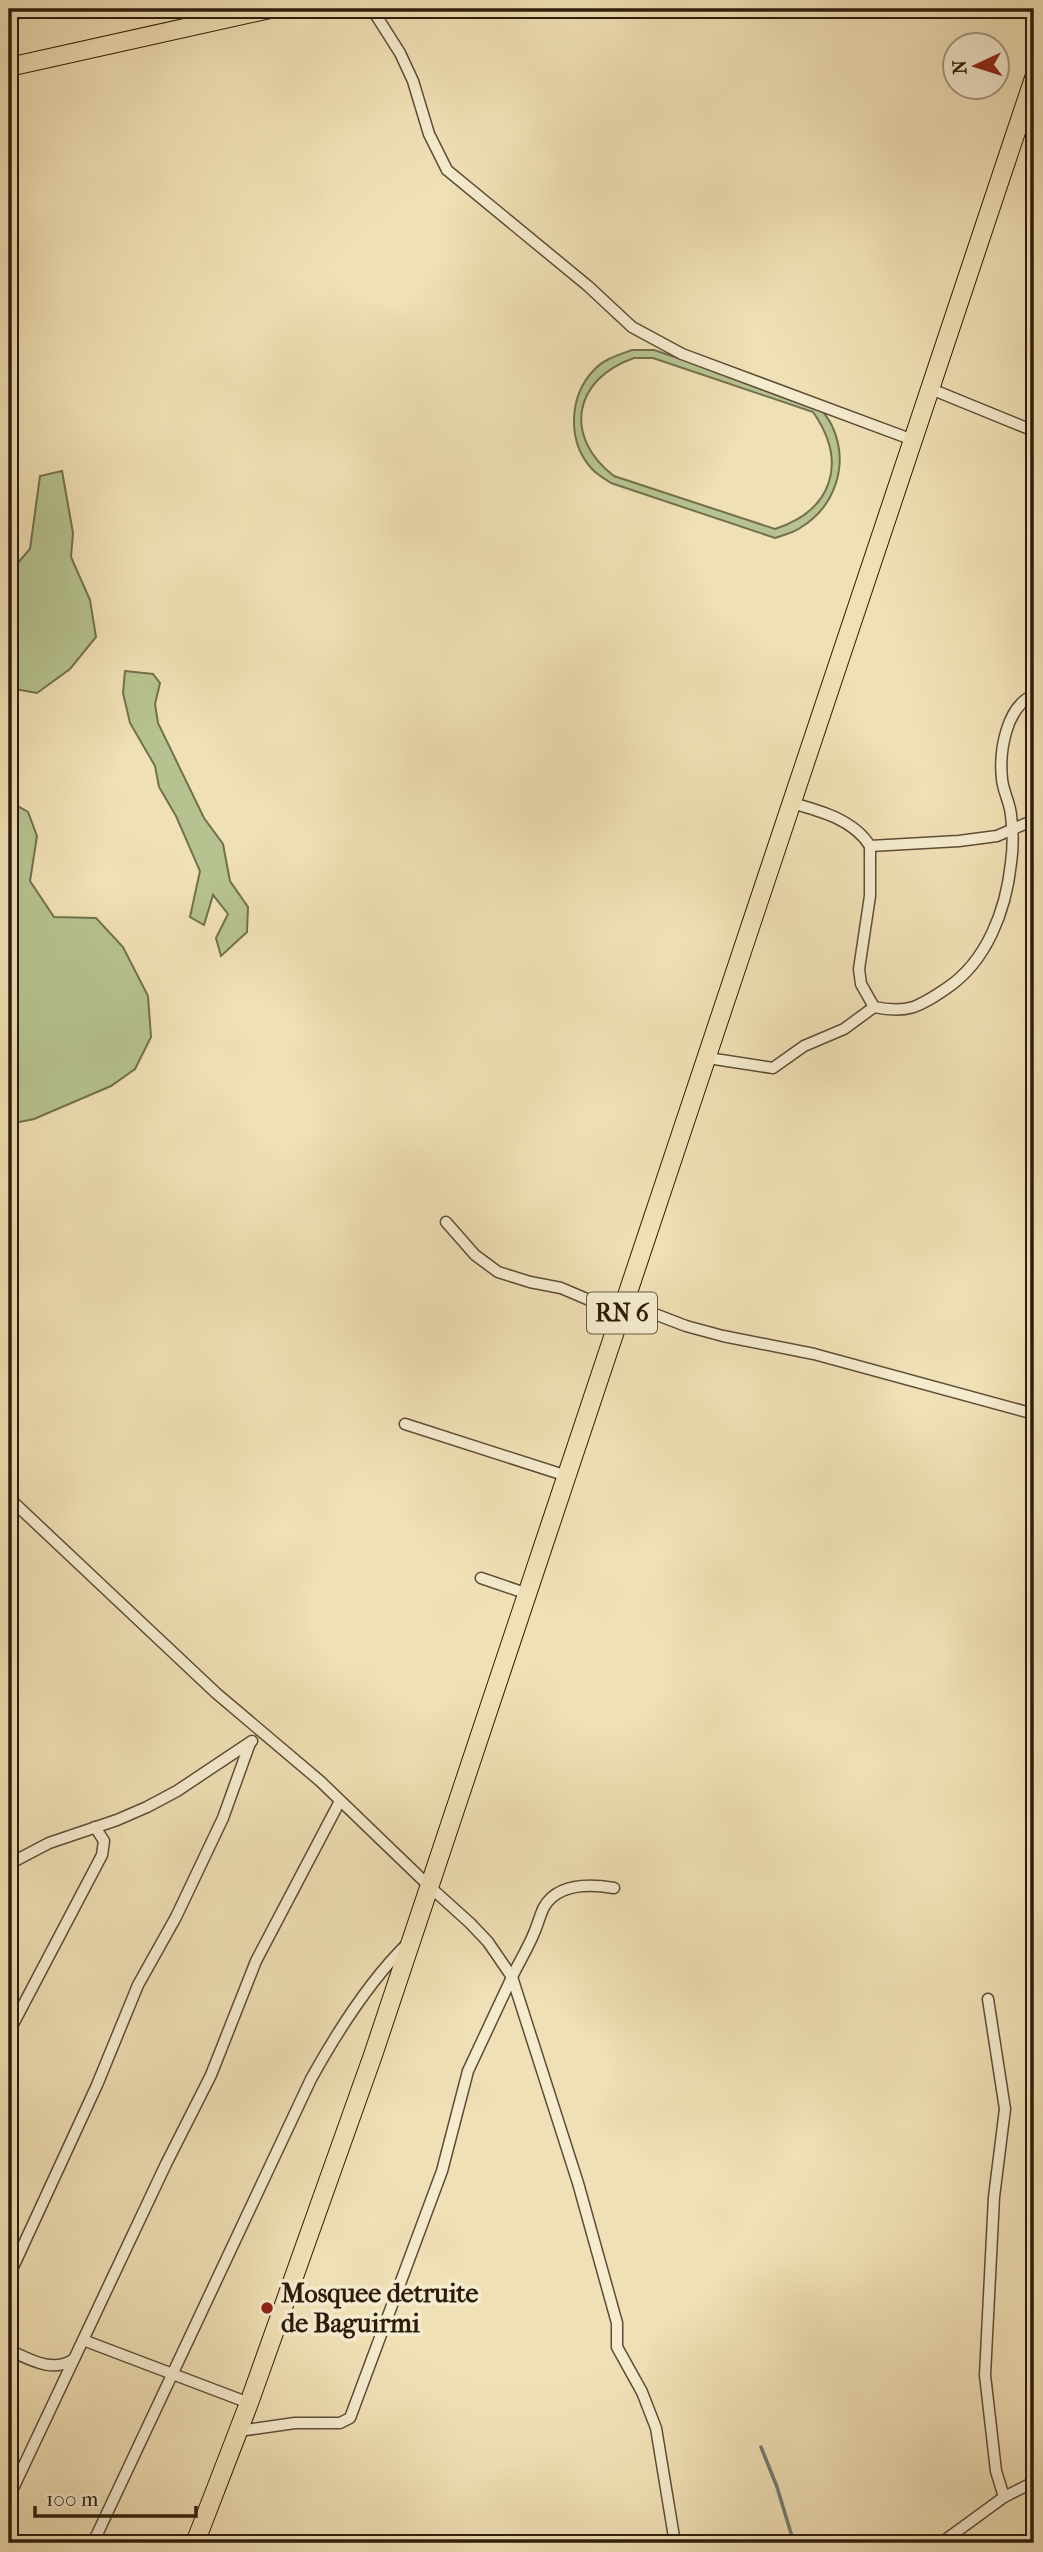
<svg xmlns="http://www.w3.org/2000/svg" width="1043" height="2552" viewBox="0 0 1043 2552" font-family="'IM FELL French Canon',serif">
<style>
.green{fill:#b6c390;stroke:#72704e;stroke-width:2;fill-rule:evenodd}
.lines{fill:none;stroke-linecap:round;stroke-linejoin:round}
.stream{stroke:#727b73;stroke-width:3.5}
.street-casing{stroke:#5e4d36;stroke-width:13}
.primary-casing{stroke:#2d1c0b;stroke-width:20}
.street{stroke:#f5ebcf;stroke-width:10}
.primary{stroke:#f0e0b5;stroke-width:18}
.poi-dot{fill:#8f2418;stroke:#f5ebcf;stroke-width:2.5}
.labels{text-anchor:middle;stroke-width:7;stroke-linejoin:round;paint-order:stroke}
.shield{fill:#f5ebcf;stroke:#695a46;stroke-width:2}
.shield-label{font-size:24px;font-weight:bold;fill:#2d1c0b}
.poi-label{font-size:26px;font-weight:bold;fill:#2d1c0b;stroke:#f5ebcf;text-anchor:start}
</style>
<rect width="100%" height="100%" fill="#f0e0b5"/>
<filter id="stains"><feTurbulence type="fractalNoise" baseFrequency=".00286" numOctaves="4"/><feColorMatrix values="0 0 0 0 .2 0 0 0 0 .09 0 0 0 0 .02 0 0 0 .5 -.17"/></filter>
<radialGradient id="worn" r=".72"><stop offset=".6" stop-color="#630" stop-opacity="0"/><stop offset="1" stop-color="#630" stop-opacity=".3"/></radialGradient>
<g class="green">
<path d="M 632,350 L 654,350 L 818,405 C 823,412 830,420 833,428 C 849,465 835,507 800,528 C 793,533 783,535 775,538 L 611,483 C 605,479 598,475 593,470 C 567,443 568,397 594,370 C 604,359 618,355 632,350 ZM 634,358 L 653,358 L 813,412 C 848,462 833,510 775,529 L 614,476 C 563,437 573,379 634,358 Z"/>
<path d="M 62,471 L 73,533 L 71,557 L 90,600 L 96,637 L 70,669 L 37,693 L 9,688 L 9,648 L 14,636 L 9,630 L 9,573 L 30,549 L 40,476 Z"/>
<path d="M 125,671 L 153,674 L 160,683 L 155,704 L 158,723 L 204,818 L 223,844 L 230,881 L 248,907 L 247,932 L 221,956 L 216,938 L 228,914 L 213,895 L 204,925 L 190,917 L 200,871 L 176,816 L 159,787 L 155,766 L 130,723 L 123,693 Z"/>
<path d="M 9,801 L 28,812 L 37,836 L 30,881 L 54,917 L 96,918 L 123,947 L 148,996 L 151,1037 L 135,1069 L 111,1086 L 34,1119 L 9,1124 Z"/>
</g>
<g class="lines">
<path class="stream" d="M 761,2447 L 777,2487 L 794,2543"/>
<defs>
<g id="street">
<path d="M 372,9 L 400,53 L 413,81 L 429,134 L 447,170 L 588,286 L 632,327 L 682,354 L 913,440"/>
<path d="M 931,389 L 1034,431"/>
<path d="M 792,803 C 821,811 854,820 870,846 L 959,841 L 997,836 L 1034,820"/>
<path d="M 870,846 L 870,896 L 859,969 L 861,984 L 874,1007 C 908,1014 919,1007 947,988 C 987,961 1006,910 1011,863 C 1013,849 1013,830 1011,815 C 1010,803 1003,791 1002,779 C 999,752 1006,706 1034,695"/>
<path d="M 708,1058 L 773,1068 L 804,1046 L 844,1029 L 874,1007"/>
<path d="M 446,1222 L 475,1255 L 498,1272 L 530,1282 L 561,1288 L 622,1314"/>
<path d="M 626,1303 L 686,1326 L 723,1336 L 814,1354 L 1034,1414"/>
<path d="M 405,1424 L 567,1476"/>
<path d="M 9,1498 L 216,1693 L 320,1781 L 429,1886 L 470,1923 L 488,1942 L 512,1977 L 468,2071 L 442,2171 L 350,2418 L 340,2423 L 295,2423 L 239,2431"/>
<path d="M 481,1578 L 528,1594"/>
<path d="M 9,1864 L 49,1843 L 117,1820 L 147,1807 L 177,1791 L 252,1741"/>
<path d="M 614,1888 C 590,1884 558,1883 544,1907 C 540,1915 538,1924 534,1933 C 528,1948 519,1962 512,1977 L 578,2183 L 617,2323 L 617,2347 L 642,2392 L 656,2428 L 675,2543"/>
<path d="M 988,1999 L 1005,2109 L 994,2197 L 985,2375 L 996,2471 L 1004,2497"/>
<path d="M 9,2032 L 102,1855 L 104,1841 L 95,1827"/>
<path d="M 9,2276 L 97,2085 L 138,1985 L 176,1917 L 223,1818 L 250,1743"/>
<path d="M 83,2340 L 249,2403"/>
<path d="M 9,2350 C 29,2359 53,2374 74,2359"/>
<path d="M 9,2497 L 166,2164 L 211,2075 L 256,1961 L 340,1801"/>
<path d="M 93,2543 L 311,2079 C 337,2032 369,1981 408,1943"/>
<path d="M 941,2543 L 1004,2497 L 1034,2482"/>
</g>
<g id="primary">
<path d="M 9,67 L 270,9"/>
<path d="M 195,2543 L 249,2403 L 373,2055 L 1034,78"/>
</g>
</defs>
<use href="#street" class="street-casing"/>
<use href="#primary" class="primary-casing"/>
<use href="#street" class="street"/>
<use href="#primary" class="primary"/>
</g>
<circle class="poi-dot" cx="267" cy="2308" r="7"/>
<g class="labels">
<rect class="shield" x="587" y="1292.5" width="70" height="41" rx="5"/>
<g class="shield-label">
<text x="622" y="1321">RN 6</text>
</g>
<g class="poi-label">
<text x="281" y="2302">Mosquee detruite<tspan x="281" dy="30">de Baguirmi</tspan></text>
</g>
</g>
<rect width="1043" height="2552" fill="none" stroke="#f0e0b5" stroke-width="35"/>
<rect x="10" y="10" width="1022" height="2531" fill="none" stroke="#2d1c0b" stroke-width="3.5"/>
<rect x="18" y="18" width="1008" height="2517" fill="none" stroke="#2d1c0b" stroke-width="2"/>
<g transform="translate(976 66) rotate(266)"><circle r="33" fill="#f5ebcf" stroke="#a59881" stroke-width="2"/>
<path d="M0-5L12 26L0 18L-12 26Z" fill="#8f2418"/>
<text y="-10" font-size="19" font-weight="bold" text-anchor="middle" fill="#2d1c0b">N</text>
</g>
<path d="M35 2506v10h161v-10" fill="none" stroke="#2d1c0b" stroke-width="3.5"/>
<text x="46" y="2506" font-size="21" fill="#2d1c0b" stroke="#f5ebcf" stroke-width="5" paint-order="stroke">100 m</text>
<rect width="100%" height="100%" filter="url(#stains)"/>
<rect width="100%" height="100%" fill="url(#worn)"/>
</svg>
